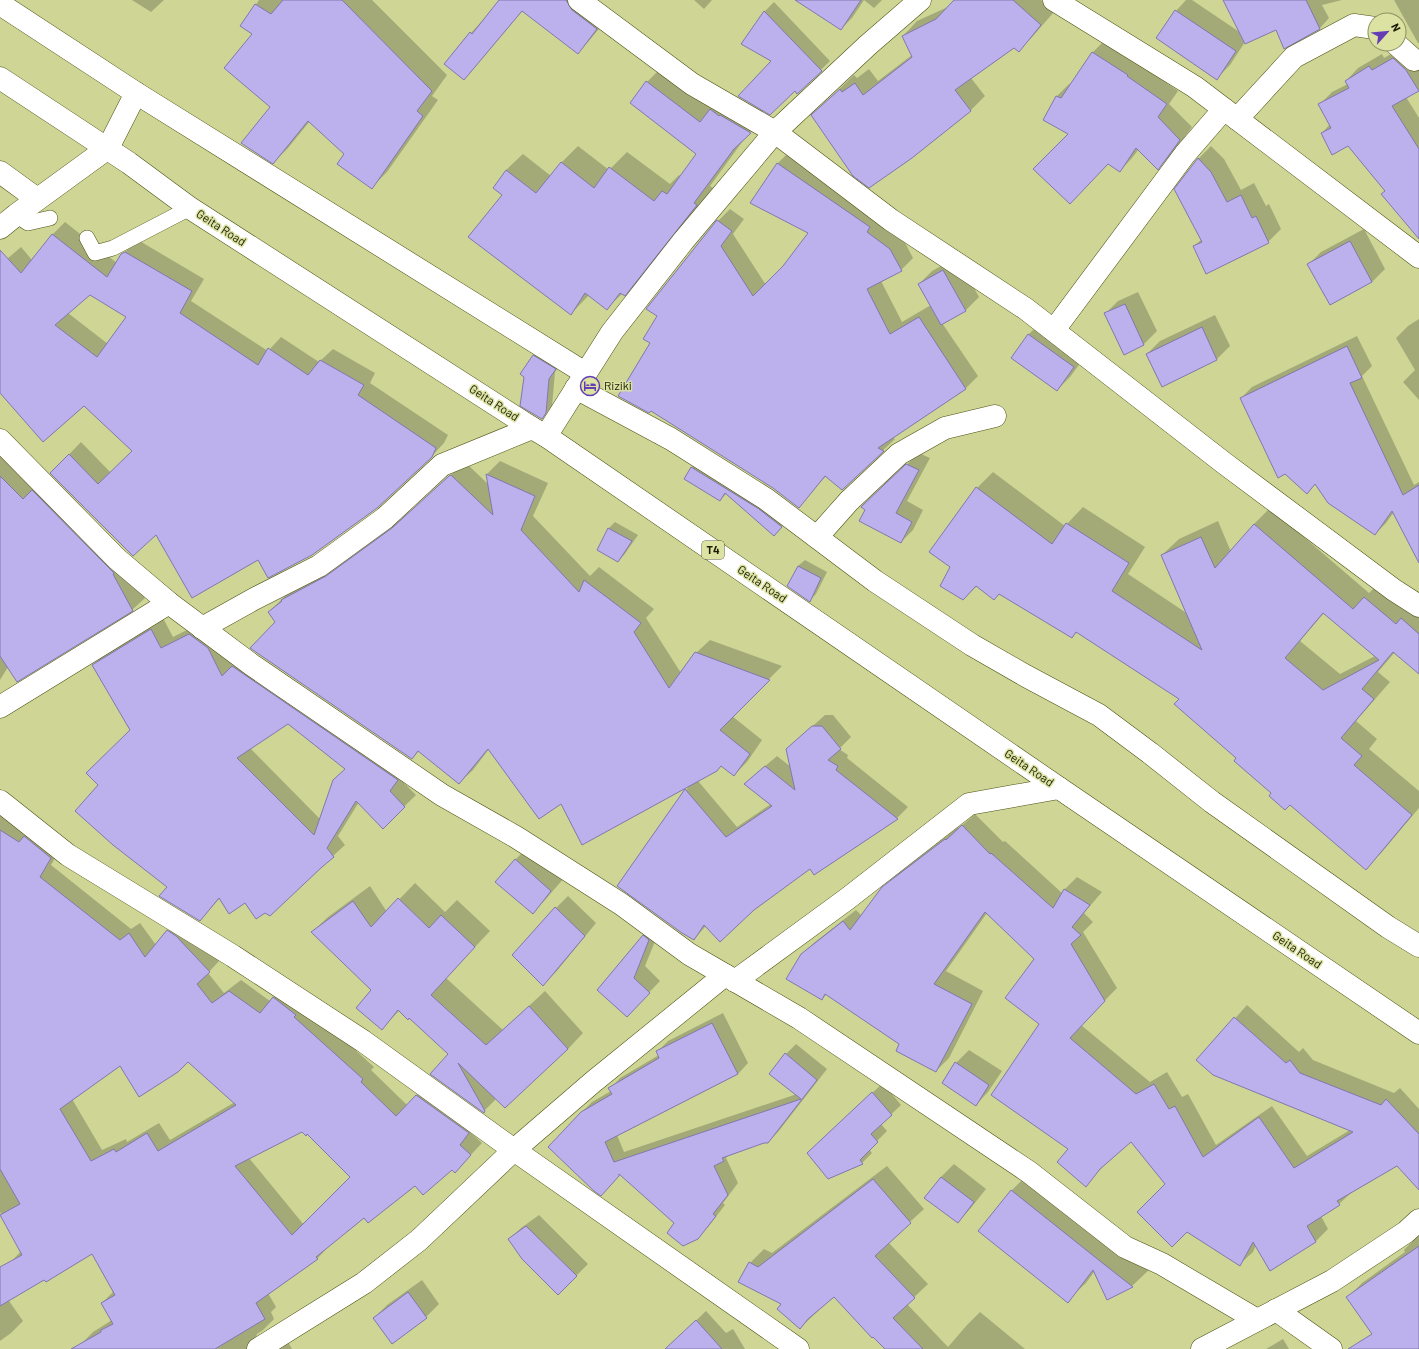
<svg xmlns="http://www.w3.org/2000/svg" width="1419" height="1349" viewBox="0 0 1419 1349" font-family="Barlow,sans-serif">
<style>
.shadow{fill:#0003;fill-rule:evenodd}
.building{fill:#bcb1ec;stroke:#8277ae;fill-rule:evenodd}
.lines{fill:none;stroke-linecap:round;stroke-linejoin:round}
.lane-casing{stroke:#4d5111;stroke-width:16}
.street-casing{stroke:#4d5111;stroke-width:23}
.highway-casing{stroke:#4d5111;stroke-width:23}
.lane{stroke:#fff;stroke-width:15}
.street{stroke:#fff;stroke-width:22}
.highway{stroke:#fff;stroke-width:22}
.labels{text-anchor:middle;stroke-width:3;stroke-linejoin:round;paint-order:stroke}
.shield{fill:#dbe2a2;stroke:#545733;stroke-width:1}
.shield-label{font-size:11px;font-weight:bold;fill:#1a1b03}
.street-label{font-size:12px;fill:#1a1b03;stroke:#dbe2a2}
.poi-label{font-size:12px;fill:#1a1b03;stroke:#dbe2a2;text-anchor:start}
</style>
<rect width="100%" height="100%" fill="#ced595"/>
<g class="shadow">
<path d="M 132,0 L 164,0 L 151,12 Z"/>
<path d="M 259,0 L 372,0 L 447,75 L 432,96 L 438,100 L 387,172 L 372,187 L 345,154 L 310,121 L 288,148 L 273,163 L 271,107 L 253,34 L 242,26 Z"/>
<path d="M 501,0 L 584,0 L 608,18 L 588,42 L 578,53 L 523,10 L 474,68 L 464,79 L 471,33 Z"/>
<path d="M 694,0 L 712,0 L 704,9 Z"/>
<path d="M 797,0 L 882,0 L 874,8 L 864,0 L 852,18 L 841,29 Z"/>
<path d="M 956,0 L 1041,0 L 1054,12 L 1033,36 L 1019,50 L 1015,47 L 971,78 L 985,96 L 971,110 L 911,157 L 827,101 L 854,75 L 857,78 L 869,69 L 878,81 L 912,55 L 903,36 L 917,21 L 950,6 Z"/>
<path d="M 1186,0 L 1192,0 L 1241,33 L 1233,0 L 1342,0 L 1322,5 L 1329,18 L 1320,28 L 1285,48 L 1276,28 L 1245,42 L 1230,65 L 1217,78 L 1176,11 Z"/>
<path d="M 1394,0 L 1419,0 L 1419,43 L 1418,43 Z"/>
<path d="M 774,2 L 830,61 L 797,93 L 772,61 L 742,43 L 765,11 Z"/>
<path d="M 1105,40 L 1178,91 L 1169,104 L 1192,127 L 1170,156 L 1158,168 L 1139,149 L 1132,158 L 1120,171 L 1070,133 L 1044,120 L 1057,96 L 1069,84 L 1071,85 L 1093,52 Z"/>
<path d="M 1405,46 L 1419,58 L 1419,89 L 1406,97 L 1419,118 L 1419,226 L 1386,191 L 1348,145 L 1322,133 L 1330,124 L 1320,104 L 1332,92 L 1348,84 L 1346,81 L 1358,68 L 1382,54 L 1384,58 Z"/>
<path d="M 663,66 L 767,116 L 748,134 L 710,186 L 713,188 L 641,278 L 625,294 L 623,293 L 607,308 L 589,295 L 571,314 L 503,195 L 506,170 L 523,154 L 551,176 L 561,163 L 578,146 L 609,170 L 627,152 L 670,184 L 679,175 L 681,176 L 698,153 L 647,82 Z"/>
<path d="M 1211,146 L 1224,159 L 1241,190 L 1254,183 L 1266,206 L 1269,204 L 1281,229 L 1268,242 L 1194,246 L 1202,239 L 1198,159 Z"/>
<path d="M 790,151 L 902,237 L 913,258 L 901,270 L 881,281 L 902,322 L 931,305 L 919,284 L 932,271 L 957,257 L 979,297 L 966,310 L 942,323 L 978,376 L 966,388 L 892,437 L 895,439 L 842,489 L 826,476 L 798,507 L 652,343 L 658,316 L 647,309 L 718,221 L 730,209 L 744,219 L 733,234 L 766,285 L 779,271 L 810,233 L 751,202 L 778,163 Z"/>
<path d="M 65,222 L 117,263 L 122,255 L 134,242 L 138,240 L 204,279 L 191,301 L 268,351 L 281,337 L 319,362 L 333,349 L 375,373 L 370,383 L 448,435 L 444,443 L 432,456 L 259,559 L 156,533 L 51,473 L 81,442 L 111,473 L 134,450 L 84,405 L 0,391 L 0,265 L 21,247 L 32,260 L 53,234 ZM 90,293 L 128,316 L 108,344 L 68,313 Z"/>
<path d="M 1364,229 L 1385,269 L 1372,282 L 1330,304 L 1308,265 L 1321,252 Z"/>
<path d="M 1138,292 L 1157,331 L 1144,344 L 1124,353 L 1105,314 L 1118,301 Z"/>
<path d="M 1215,315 L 1230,346 L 1217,359 L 1147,354 L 1160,341 Z"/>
<path d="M 1419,319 L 1419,400 L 1403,382 L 1415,370 L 1396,338 L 1408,326 Z"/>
<path d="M 1042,321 L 1087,354 L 1070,377 L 1057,390 L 1012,358 L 1029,334 Z"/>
<path d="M 1357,336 L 1372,366 L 1362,376 L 1414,485 L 1419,482 L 1419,561 L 1394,512 L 1386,523 L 1375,534 L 1316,483 L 1241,398 L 1252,387 Z"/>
<path d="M 540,349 L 561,363 L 555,372 L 552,406 L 542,418 L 533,356 Z"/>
<path d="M 0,451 L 124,561 L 145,598 L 132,610 L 17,680 L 8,667 L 0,680 Z"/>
<path d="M 919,453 L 930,458 L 907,501 L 923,510 L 913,530 L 901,542 L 874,495 Z"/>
<path d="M 500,461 L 548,483 L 533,516 L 590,576 L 599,567 L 654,609 L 646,618 L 681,673 L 696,653 L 710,640 L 782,666 L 732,716 L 762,740 L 747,762 L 734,775 L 722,765 L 717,770 L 698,781 L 737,827 L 771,804 L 757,773 L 777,756 L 791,767 L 787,749 L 825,715 L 833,715 L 851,737 L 839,749 L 848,755 L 847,758 L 908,807 L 897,818 L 706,926 L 694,939 L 618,886 L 689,786 L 561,802 L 489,749 L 473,770 L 459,783 L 419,751 L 412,758 L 277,622 L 269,612 L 295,586 L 341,563 L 407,515 L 465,462 L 489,485 L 487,474 Z"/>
<path d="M 698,461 L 788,520 L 774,535 L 726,494 L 720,500 L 685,478 L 692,467 Z"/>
<path d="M 993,472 L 1065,526 L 1083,507 L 1145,547 L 1128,574 L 1188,614 L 1162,555 L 1179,539 L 1218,521 L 1231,552 L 1254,524 L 1270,508 L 1369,593 L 1381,581 L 1419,603 L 1419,673 L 1395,652 L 1378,672 L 1390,682 L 1356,721 L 1377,739 L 1369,749 L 1419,791 L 1419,808 L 1382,852 L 1366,868 L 1291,804 L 1272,793 L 1180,699 L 1078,631 L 1072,637 L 999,594 L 977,586 L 963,599 L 952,567 L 977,488 ZM 1324,613 L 1375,656 L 1340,674 L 1300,641 Z"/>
<path d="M 615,522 L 638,535 L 624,555 L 618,561 L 609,528 Z"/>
<path d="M 805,560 L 827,572 L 816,594 L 810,600 L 798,566 Z"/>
<path d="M 163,618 L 173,637 L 201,623 L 219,636 L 234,666 L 245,655 L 401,780 L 416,795 L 383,827 L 359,802 L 338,836 L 345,845 L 321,867 L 246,902 L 220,898 L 200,920 L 168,886 L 99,785 L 131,730 L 93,665 L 104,654 ZM 288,723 L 349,766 L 320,819 L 250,748 Z"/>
<path d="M 0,811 L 62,846 L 51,865 L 131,929 L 140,923 L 156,945 L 179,919 L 220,960 L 208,973 L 224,993 L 241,980 L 270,1001 L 285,986 L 374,1067 L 371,1070 L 407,1105 L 428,1084 L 479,1121 L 471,1133 L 482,1143 L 466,1160 L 452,1168 L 416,1185 L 364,1216 L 328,1246 L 328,1247 L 317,1259 L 268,1293 L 276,1307 L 271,1312 L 274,1319 L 263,1330 L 257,1334 L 256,1337 L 264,1349 L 86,1349 L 82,1343 L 93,1332 L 112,1320 L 102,1303 L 113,1292 L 93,1253 L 10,1263 L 21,1251 L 0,1212 ZM 188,1061 L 235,1102 L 170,1140 L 159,1123 L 127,1142 L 126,1139 L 102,1150 L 72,1099 L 120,1064 ZM 303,1131 L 307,1133 L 351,1177 L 304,1225 L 249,1158 Z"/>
<path d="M 975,814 L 1003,842 L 1005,841 L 1062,893 L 1065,889 L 1077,877 L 1102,892 L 1084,913 L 1093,922 L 1083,932 L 1117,988 L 1081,1025 L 1150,1082 L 1167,1072 L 1182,1097 L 1188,1094 L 1216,1145 L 1272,1106 L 1307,1156 L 1350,1130 L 1198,1060 L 1247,1005 L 1299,1052 L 1303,1048 L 1313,1060 L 1394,1093 L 1400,1088 L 1419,1109 L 1419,1172 L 1398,1165 L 1352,1192 L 1339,1204 L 1321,1216 L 1328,1229 L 1316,1241 L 1271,1269 L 1256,1245 L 1253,1252 L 1240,1264 L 1166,1184 L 1131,1140 L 1109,1160 L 1086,1185 L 1041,1023 L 1035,959 L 987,913 L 946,971 L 983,991 L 949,1058 L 936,1071 L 901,1044 L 827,994 L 822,999 L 801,955 L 815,942 L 856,910 L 862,916 L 883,888 L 896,875 L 958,827 L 959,828 Z"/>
<path d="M 528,847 L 564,878 L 545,900 L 532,913 L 515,860 Z"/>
<path d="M 415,883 L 445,912 L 457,900 L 490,931 L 446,978 L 503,1030 L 545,991 L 583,1033 L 568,1049 L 496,1099 L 484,1111 L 449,1053 L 409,1017 L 400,1010 L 382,1028 L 373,989 L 312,932 L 328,917 L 370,886 L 387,912 Z"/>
<path d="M 568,896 L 596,923 L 556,972 L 543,984 L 556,908 Z"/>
<path d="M 655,925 L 660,929 L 645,966 L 660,981 L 638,1004 L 599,990 L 643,936 Z"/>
<path d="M 723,1013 L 748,1063 L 738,1074 L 617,1135 L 624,1152 L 797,1094 L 786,1054 L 796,1044 L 827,1069 L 778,1132 L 768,1142 L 764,1142 L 729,1155 L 726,1158 L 738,1183 L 723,1203 L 725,1205 L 708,1227 L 698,1238 L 675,1223 L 620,1174 L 611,1184 L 581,1113 L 592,1102 L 611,1091 L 610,1089 L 620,1078 L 659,1055 L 657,1052 L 668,1041 Z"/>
<path d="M 969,1050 L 1002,1071 L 988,1092 L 976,1105 L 943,1083 L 956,1063 Z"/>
<path d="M 883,1083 L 901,1105 L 881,1124 L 887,1131 L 869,1149 L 872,1153 L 862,1163 L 828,1178 L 818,1143 Z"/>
<path d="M 954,1164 L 986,1189 L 970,1209 L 958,1222 L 941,1177 Z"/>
<path d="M 887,1166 L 924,1209 L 888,1242 L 928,1284 L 907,1304 L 948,1347 L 967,1325 L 980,1312 L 1025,1349 L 886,1349 L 834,1296 L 800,1328 L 783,1304 L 750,1263 L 764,1249 L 772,1253 Z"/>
<path d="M 1030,1172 L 1151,1268 L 1132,1286 L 1107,1299 L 1094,1272 L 1086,1283 L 1067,1301 L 980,1231 L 1012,1190 Z"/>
<path d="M 539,1215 L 588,1264 L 558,1294 L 509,1239 L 521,1228 Z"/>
<path d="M 1419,1234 L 1419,1349 L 1380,1349 L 1373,1333 L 1348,1297 L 1362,1283 L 1405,1252 L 1404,1250 Z"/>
<path d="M 422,1280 L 439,1304 L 426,1317 L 374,1318 L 387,1305 Z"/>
<path d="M 0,1288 L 23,1321 L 11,1333 L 0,1341 Z"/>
<path d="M 706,1311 L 726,1333 L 733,1329 L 745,1349 L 669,1349 L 678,1338 Z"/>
<path d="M 1283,1339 L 1289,1349 L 1266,1349 Z"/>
<path d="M 288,1342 L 292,1349 L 276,1349 Z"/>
</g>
<g class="building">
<path d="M 283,0 L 342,0 L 432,91 L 417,111 L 423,116 L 372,189 L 337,164 L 344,154 L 308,121 L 273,164 L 241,143 L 270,107 L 224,68 L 252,34 L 240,26 L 255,4 L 271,14 Z"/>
<path d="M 499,0 L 566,0 L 572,10 L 597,29 L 578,54 L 522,11 L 464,80 L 444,64 L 470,32 L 472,34 Z"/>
<path d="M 795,0 L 861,0 L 841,30 Z"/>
<path d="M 954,0 L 1013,0 L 1041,25 L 1019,52 L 1014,48 L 955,90 L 971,111 L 912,158 L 869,188 L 853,176 L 811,115 L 840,89 L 842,92 L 855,83 L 863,95 L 912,57 L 902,36 L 936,19 Z"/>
<path d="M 1223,0 L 1306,0 L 1320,29 L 1284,49 L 1276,30 L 1245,44 Z"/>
<path d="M 1175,10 L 1236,51 L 1217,80 L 1156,38 Z"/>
<path d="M 764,11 L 822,71 L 797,94 L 795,91 L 770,115 L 738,96 L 771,61 L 741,44 Z"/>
<path d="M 1092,52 L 1128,75 L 1127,76 L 1167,104 L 1158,117 L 1180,140 L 1158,170 L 1136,148 L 1120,172 L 1108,164 L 1070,204 L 1033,169 L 1068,134 L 1043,120 L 1056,96 L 1061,98 Z"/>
<path d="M 1393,58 L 1406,70 L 1419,91 L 1392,106 L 1419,149 L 1419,239 L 1381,194 L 1385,191 L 1348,146 L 1332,155 L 1321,133 L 1331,128 L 1318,104 L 1349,88 L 1345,81 L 1369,66 L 1372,70 Z"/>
<path d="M 646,81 L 700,122 L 710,109 L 719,116 L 720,115 L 751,133 L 734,149 L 694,203 L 697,205 L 625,296 L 620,293 L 607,310 L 585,293 L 571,315 L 468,237 L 502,195 L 493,188 L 506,170 L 536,193 L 561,162 L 594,188 L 609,167 L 654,201 L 662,191 L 667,194 L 696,154 L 630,103 Z"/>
<path d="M 1198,158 L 1211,172 L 1227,202 L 1241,195 L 1252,218 L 1256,216 L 1269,243 L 1206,274 L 1193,246 L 1202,242 L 1174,189 Z"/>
<path d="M 777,163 L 870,227 L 867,232 L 890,249 L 902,271 L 867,289 L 890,334 L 919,317 L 966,389 L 878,448 L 884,451 L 842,490 L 825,476 L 799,508 L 773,488 L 651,411 L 649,413 L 618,396 L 650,343 L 643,339 L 657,316 L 646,309 L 717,220 L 732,231 L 721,246 L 753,296 L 783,266 L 808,233 L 750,203 Z"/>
<path d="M 52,234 L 107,277 L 121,254 L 125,252 L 192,291 L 180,313 L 258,365 L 268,348 L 308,375 L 320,360 L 364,385 L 358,395 L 436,448 L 432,457 L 377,508 L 312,555 L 268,578 L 258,560 L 192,598 L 156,535 L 133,556 L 50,473 L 69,454 L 98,484 L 132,451 L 84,406 L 43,442 L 0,393 L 0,250 L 21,273 ZM 90,295 L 126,317 L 97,357 L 55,325 Z"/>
<path d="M 1350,241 L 1372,282 L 1330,305 L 1307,264 Z"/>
<path d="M 943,270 L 966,311 L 941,325 L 918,284 Z"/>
<path d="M 1125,304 L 1144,345 L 1124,355 L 1104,313 Z"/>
<path d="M 1202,327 L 1217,360 L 1162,387 L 1146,354 Z"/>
<path d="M 1028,334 L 1074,367 L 1057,391 L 1011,358 Z"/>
<path d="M 1347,346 L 1362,378 L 1350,383 L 1403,495 L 1419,485 L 1419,563 L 1392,511 L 1375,535 L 1328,503 L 1315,484 L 1307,494 L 1285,474 L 1278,478 L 1240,398 Z"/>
<path d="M 533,355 L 556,369 L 549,379 L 546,413 L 542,419 L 520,406 L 524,377 L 520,374 Z"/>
<path d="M 906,464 L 919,470 L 896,513 L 912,522 L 901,543 L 859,521 L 865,510 L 861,507 Z"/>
<path d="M 691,467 L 759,509 L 782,527 L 774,536 L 725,493 L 720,501 L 684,479 Z"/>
<path d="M 486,474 L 535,496 L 521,530 L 579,592 L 584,580 L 641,623 L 634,632 L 669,688 L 695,652 L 770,680 L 720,730 L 750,754 L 734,776 L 721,766 L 717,771 L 582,845 L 561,804 L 539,819 L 488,749 L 459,784 L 418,751 L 412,759 L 250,648 L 275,622 L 268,612 L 282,601 L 281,600 L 326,576 L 392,528 L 449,476 L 451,475 L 493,515 Z"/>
<path d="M 0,476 L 23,499 L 32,490 L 114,573 L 113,574 L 133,611 L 17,682 L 0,656 Z"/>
<path d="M 976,487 L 1052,544 L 1066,523 L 1129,563 L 1112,591 L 1202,650 L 1161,555 L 1201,537 L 1215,568 L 1254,524 L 1353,609 L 1364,597 L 1396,624 L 1401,618 L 1419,634 L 1419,674 L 1393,652 L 1362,689 L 1374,699 L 1341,738 L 1362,756 L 1354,765 L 1412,815 L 1366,870 L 1290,805 L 1285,810 L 1269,796 L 1271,793 L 1234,761 L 1236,758 L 1174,704 L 1179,699 L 1076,632 L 1072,638 L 999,594 L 994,600 L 976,586 L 963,600 L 940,586 L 950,567 L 929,552 ZM 1323,613 L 1379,660 L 1323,690 L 1285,658 Z"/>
<path d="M 608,528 L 632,541 L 618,562 L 597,550 Z"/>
<path d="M 798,566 L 821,578 L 810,602 L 787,586 Z"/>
<path d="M 151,629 L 161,648 L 189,634 L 208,648 L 222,676 L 232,666 L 398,780 L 390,791 L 405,807 L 383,829 L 356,801 L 327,848 L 334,857 L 322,867 L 270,916 L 265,913 L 256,919 L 245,903 L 229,914 L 219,898 L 200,921 L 159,896 L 167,887 L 113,845 L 75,811 L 98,785 L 86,773 L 130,730 L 92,665 ZM 288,724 L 345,769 L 333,780 L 314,835 L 237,758 Z"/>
<path d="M 812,726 L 822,726 L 841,749 L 828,760 L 838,766 L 836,770 L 898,819 L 814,875 L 810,869 L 754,910 L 720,942 L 704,925 L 694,940 L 682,933 L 617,886 L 685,789 L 726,837 L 772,806 L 744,784 L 765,766 L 795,790 L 786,749 Z"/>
<path d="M 962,825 L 990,854 L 991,853 L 1053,908 L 1064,889 L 1090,905 L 1072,927 L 1081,935 L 1071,944 L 1105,1001 L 1070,1038 L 1136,1094 L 1154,1084 L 1169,1109 L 1175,1106 L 1203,1157 L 1259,1117 L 1294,1168 L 1353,1132 L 1213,1075 L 1196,1060 L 1234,1017 L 1286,1063 L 1290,1060 L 1300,1073 L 1381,1105 L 1386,1099 L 1419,1134 L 1419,1190 L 1397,1166 L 1337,1201 L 1340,1205 L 1307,1226 L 1316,1242 L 1270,1271 L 1253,1242 L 1240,1266 L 1187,1232 L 1172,1247 L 1137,1212 L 1165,1184 L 1131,1142 L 1100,1169 L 1086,1187 L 1057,1162 L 1068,1149 L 991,1095 L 1039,1024 L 1005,998 L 1034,959 L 985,912 L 934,984 L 972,1004 L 936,1072 L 896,1051 L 899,1044 L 825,994 L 822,1000 L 786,979 L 801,954 L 843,921 L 850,930 L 882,887 L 945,839 L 946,840 Z"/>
<path d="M 0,830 L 19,842 L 24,836 L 51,858 L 40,877 L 120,940 L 129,933 L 145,957 L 167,930 L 176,936 L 210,972 L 197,984 L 212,1003 L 229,991 L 260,1013 L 273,997 L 296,1015 L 294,1017 L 363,1079 L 361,1082 L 396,1116 L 416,1095 L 469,1133 L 460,1145 L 471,1155 L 455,1173 L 452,1170 L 423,1195 L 415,1186 L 368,1223 L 364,1218 L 316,1257 L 318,1259 L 256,1303 L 265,1319 L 215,1349 L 71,1349 L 101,1332 L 101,1330 L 113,1324 L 101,1303 L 115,1295 L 92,1254 L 46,1282 L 44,1280 L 0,1306 L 0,1267 L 22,1255 L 0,1215 L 20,1204 L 0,1169 ZM 188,1062 L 236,1105 L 158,1151 L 147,1133 L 116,1152 L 114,1149 L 91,1161 L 60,1109 L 120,1066 L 139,1097 L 178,1072 ZM 302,1132 L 306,1136 L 307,1134 L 350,1177 L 292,1235 L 235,1166 Z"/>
<path d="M 515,859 L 551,891 L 533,914 L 495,882 Z"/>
<path d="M 398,898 L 429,928 L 441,915 L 475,947 L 431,995 L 486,1045 L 529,1006 L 568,1049 L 505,1108 L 458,1063 L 485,1111 L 484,1113 L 430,1074 L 448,1054 L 409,1018 L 408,1020 L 398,1010 L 382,1030 L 356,1008 L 371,990 L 311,932 L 353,901 L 371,927 Z"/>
<path d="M 555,907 L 585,936 L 543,986 L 512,955 Z"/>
<path d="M 643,935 L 649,940 L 634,978 L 650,993 L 627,1017 L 597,990 Z"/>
<path d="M 712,1023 L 738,1074 L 605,1142 L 614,1162 L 801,1099 L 769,1074 L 785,1053 L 817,1080 L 768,1143 L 764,1143 L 722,1158 L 724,1161 L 714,1166 L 728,1195 L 713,1214 L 716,1216 L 698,1239 L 683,1246 L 667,1233 L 674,1223 L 619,1174 L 619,1176 L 601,1196 L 594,1191 L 548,1147 L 581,1112 L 612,1094 L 608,1088 L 659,1058 L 656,1051 Z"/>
<path d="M 955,1062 L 989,1085 L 976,1106 L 942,1083 Z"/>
<path d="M 872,1092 L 892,1115 L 871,1134 L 878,1142 L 860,1160 L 863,1164 L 828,1179 L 807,1153 Z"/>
<path d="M 941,1177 L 974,1202 L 958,1223 L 924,1198 Z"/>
<path d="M 873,1179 L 911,1223 L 875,1256 L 915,1298 L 893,1318 L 923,1349 L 885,1349 L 873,1337 L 872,1338 L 834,1297 L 808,1319 L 800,1329 L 777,1309 L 781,1304 L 738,1282 L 749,1262 L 758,1267 Z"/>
<path d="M 1011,1190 L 1100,1261 L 1133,1287 L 1107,1300 L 1093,1270 L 1068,1303 L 978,1231 Z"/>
<path d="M 526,1226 L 577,1276 L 558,1295 L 522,1259 L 508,1239 Z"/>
<path d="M 1419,1246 L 1419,1349 L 1348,1349 L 1372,1334 L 1346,1297 Z"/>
<path d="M 408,1292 L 427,1318 L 392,1344 L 373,1318 Z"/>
<path d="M 696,1320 L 722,1349 L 665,1349 Z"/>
</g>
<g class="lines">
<defs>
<g id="lane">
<path d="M 16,215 L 28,223 L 50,218"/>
<path d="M 87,238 L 95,253 L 113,248 L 190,208"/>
</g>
<g id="street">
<path d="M 579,0 L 692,84 L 775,132 L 891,220 L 1026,309 L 1224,463 L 1394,590 L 1419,606"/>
<path d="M 1054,0 L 1195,87 L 1419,257"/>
<path d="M 0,4 L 136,93 L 585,373"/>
<path d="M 1396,44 L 1414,60"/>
<path d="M 1237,119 L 1294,57 L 1354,25 L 1375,28"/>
<path d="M 0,172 L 37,199"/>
<path d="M 0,228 L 16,215 L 108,148 L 136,93"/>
<path d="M 1054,330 L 1185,154 L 1224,109"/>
<path d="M 576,388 L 671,439 L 766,499 L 875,581 L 972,645 L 1026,676 L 1099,715 L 1150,753 L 1212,802 L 1388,927 L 1419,946"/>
<path d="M 546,436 L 612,332 L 684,240 L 775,132 L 868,45 L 920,0"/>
<path d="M 0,440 L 117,559 L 169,603 L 252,665 L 442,795 L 516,837 L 621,904 L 689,954 L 799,1018 L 1029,1172 L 1125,1247 L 1162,1264 L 1257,1320"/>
<path d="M 817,537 L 849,501 L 899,454 L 945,428 L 995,416"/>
<path d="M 202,628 L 254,599 L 319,566 L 385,518 L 442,465 L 532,428"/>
<path d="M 0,707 L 169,603"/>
<path d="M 0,801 L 68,855 L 233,956 L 363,1041 L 514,1150 L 798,1349"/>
<path d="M 735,981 L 847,899 L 969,804 L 1059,788"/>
<path d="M 1276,1310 L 1331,1349"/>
<path d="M 258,1349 L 364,1283 L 419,1240 L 514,1150 L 593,1082 L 725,975"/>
<path d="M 1202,1349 L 1332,1281 L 1406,1232 L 1419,1220"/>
</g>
<path id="highway" d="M 0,78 L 129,163 L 190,208 L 532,428 L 546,436 L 1059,788 L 1419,1033"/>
</defs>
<use href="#lane" class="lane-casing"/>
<use href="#street" class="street-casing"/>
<use href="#highway" class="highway-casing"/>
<use href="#lane" class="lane"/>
<use href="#street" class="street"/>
<use href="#highway" class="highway"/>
</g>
<defs>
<symbol id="hotel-ring" viewBox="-11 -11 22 22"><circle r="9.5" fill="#dbe2a2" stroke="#643db5" stroke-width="1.5"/><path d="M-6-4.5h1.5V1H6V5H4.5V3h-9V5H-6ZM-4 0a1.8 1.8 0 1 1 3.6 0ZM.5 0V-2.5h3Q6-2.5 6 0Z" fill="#643db5"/></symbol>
</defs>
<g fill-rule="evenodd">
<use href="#hotel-ring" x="579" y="375" width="22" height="22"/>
</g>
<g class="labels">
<rect class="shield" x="702" y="541" width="22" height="18" rx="3"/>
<g class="shield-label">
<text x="713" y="554">T4</text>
</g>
<g class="street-label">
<text transform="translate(221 228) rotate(33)" y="4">Geita Road</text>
<text transform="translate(494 403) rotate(33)" y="4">Geita Road</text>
<text transform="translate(762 584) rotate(34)" y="4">Geita Road</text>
<text transform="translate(1029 768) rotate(34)" y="4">Geita Road</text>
<text transform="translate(1297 950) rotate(34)" y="4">Geita Road</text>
</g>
<g class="poi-label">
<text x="604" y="390">Riziki</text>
</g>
</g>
<g transform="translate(1387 32) rotate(63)"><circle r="19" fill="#dbe2a2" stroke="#8e9262"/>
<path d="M0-3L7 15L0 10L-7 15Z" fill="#643db5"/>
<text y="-6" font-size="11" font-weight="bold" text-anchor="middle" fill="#1a1b03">N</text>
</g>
</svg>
